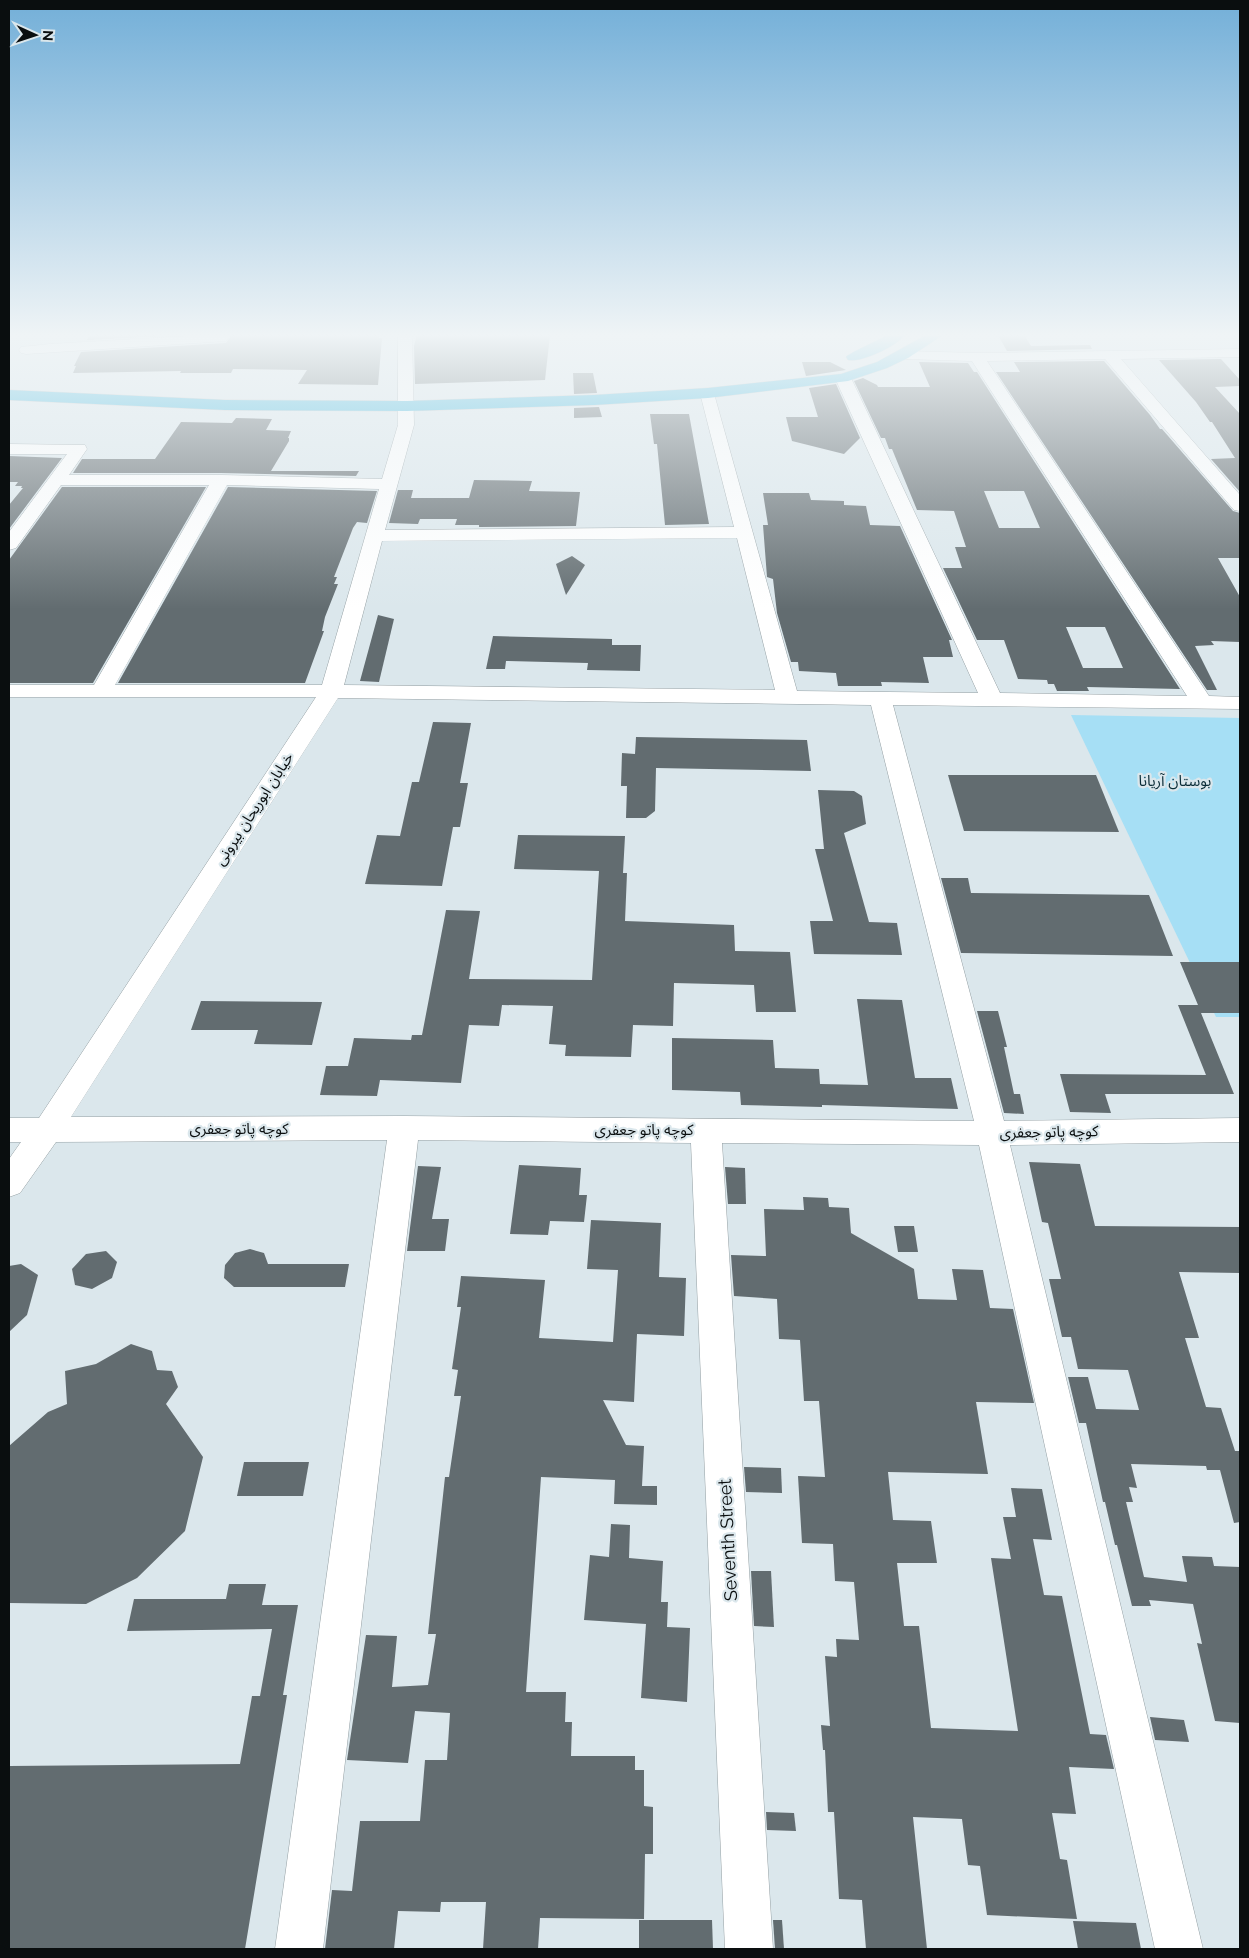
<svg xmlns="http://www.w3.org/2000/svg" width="1249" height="1958" viewBox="0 0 1249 1958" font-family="Raleway,'Noto Sans Arabic',sans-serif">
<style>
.green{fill:#a6dff5}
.building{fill:#626c70;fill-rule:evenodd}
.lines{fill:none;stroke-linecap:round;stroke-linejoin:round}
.minor-casing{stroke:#95a0a4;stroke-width:1}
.highway-casing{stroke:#c4c5c5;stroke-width:1}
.minor{fill:#fff;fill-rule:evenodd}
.highway{fill:#39b6dd;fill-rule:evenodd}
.labels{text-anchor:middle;stroke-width:4.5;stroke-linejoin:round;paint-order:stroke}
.park-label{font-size:15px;fill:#0b2d38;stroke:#dbe7ec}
.street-label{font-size:15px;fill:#0a0e0f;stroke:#dbe7ec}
.near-street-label{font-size:18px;fill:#0a0e0f;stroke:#dbe7ec}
</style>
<rect width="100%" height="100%" fill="#dbe7ec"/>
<path class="green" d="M 1071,715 L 1240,718 L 1240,1017 L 1216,1017 Z"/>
<g class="building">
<path d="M 90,335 L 177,335 L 87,340 Z"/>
<path d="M 232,335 L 379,335 L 379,338 L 382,338 L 378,385 L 298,384 L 307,370 L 233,369 L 231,373 L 180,373 L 181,371 L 73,373 L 76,366 L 74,366 L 81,352 L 226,343 Z"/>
<path d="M 417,335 L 550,335 L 545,380 L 415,384 L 414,346 Z"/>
<path d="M 998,335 L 1024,335 L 1031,346 L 1090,345 L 1092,349 L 1007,351 Z"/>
<path d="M 1221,359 L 1240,380 L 1240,386 L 1215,387 L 1240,414 L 1240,492 L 1211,459 L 1235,458 L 1212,422 L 1210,422 L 1196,402 L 1159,360 Z"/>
<path d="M 1104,361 L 1150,415 L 1160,429 L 1162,429 L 1233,511 L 1240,513 L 1240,558 L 1218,558 L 1240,597 L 1240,642 L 1211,641 L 1214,645 L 1195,646 L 1217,690 L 1207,690 L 996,372 L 1020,372 L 1014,362 Z"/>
<path d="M 802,362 L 830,362 L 846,370 L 806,376 Z"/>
<path d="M 919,362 L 968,363 L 974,372 L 977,372 L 1180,689 L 1087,687 L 1089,691 L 1057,691 L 1054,684 L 1048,684 L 1047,680 L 1018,679 L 1004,640 L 977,640 L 943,568 L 962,568 L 955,547 L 966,547 L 954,511 L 917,510 L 892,449 L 889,449 L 885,438 L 881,438 L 854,381 L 863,378 L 877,385 L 878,387 L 930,387 ZM 984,491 L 1024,491 L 1040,528 L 999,528 ZM 1066,627 L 1105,627 L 1123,668 L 1083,668 Z"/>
<path d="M 573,373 L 593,373 L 597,393 L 574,394 Z"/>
<path d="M 836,384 L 860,438 L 844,454 L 792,441 L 786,417 L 818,417 L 809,388 Z"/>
<path d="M 599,407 L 602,417 L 574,418 L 574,408 Z"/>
<path d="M 650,414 L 689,414 L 709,524 L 665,525 L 657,444 L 654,444 Z"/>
<path d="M 236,418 L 272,419 L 266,430 L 291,431 L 288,438 L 289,438 L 289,441 L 271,471 L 359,471 L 356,476 L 221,473 L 73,473 L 82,459 L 155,459 L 181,422 L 232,423 Z"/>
<path d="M 9,456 L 62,458 L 9,529 L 9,505 L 23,488 L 21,488 L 22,486 L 15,486 L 18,482 L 9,482 Z"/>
<path d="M 474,480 L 532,481 L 529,491 L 580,492 L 576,526 L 479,527 L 479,525 L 455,525 L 457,519 L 420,519 L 418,524 L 389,523 L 398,490 L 413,490 L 411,498 L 469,498 Z"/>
<path d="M 62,487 L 206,487 L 93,683 L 9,683 L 9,560 Z"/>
<path d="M 228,487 L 377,491 L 367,523 L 357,522 L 353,528 L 334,577 L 337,577 L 334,584 L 338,584 L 325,617 L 322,631 L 324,631 L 305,683 L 118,683 Z"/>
<path d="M 763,493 L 809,493 L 811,500 L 844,501 L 844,505 L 866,506 L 870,525 L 900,526 L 952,640 L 949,640 L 953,657 L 923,657 L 929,683 L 881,682 L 882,686 L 838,686 L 836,673 L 799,671 L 798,662 L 791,662 L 777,613 L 773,579 L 767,577 L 763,525 L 768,525 Z"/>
<path d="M 572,556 L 585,565 L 566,595 L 556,564 Z"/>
<path d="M 378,615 L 394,619 L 379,682 L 360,681 Z"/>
<path d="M 493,636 L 612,639 L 612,645 L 641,645 L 640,671 L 587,670 L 588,663 L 506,661 L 505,669 L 486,669 Z"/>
<path d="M 433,722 L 471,723 L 460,783 L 468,783 L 460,827 L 453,827 L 442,886 L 365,884 L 377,835 L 400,836 L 412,782 L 419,782 Z"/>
<path d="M 636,737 L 807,740 L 811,771 L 656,768 L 655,811 L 646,818 L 626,818 L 627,786 L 621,786 L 622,753 L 635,754 Z"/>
<path d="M 948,775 L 1096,775 L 1119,832 L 964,831 Z"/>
<path d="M 818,790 L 854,791 L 862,796 L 866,824 L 844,833 L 869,922 L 897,923 L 902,955 L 814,954 L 810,921 L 833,921 L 815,849 L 824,849 Z"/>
<path d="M 518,835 L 625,836 L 623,873 L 627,873 L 625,921 L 734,925 L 735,951 L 790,952 L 796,1012 L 756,1012 L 754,985 L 674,983 L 673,1026 L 633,1025 L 631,1057 L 565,1056 L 566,1045 L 549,1044 L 553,1006 L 502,1005 L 499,1026 L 469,1025 L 461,1083 L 380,1080 L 377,1096 L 320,1095 L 326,1066 L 348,1066 L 354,1038 L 411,1040 L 412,1035 L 422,1035 L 446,910 L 480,911 L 469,979 L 592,980 L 599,871 L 514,869 Z"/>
<path d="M 941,878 L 968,878 L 971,893 L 1149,895 L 1173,956 L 961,953 Z"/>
<path d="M 1180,962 L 1240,962 L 1240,1013 L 1201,1013 L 1234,1094 L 1105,1094 L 1111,1113 L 1070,1112 L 1060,1074 L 1206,1075 L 1178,1005 L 1198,1005 Z"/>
<path d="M 857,999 L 902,1000 L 915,1078 L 951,1078 L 958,1109 L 822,1105 L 822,1107 L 741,1105 L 740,1092 L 672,1090 L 672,1038 L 773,1040 L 775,1068 L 819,1069 L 820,1084 L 868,1085 Z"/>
<path d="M 201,1001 L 322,1002 L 312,1045 L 254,1044 L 258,1030 L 191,1030 Z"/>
<path d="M 977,1011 L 998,1011 L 1007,1047 L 1004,1047 L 1014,1094 L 1020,1094 L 1024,1114 L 1004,1113 Z"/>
<path d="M 1029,1162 L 1080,1164 L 1095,1226 L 1240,1227 L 1240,1273 L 1179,1272 L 1199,1338 L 1185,1338 L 1206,1407 L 1221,1408 L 1235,1451 L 1240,1451 L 1240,1522 L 1234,1523 L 1220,1470 L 1207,1470 L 1206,1466 L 1131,1464 L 1137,1488 L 1129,1487 L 1133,1502 L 1126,1502 L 1144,1577 L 1187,1582 L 1182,1556 L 1212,1557 L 1214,1566 L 1240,1567 L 1240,1723 L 1215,1721 L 1197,1643 L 1202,1644 L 1193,1604 L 1149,1600 L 1151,1606 L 1132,1606 L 1117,1545 L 1115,1545 L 1105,1502 L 1103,1502 L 1086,1423 L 1079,1423 L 1068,1377 L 1088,1377 L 1096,1409 L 1139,1410 L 1128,1370 L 1078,1369 L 1071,1337 L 1062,1337 L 1049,1279 L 1061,1279 L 1048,1223 L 1042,1222 Z"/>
<path d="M 519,1165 L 581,1168 L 579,1195 L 587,1195 L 584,1222 L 550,1221 L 548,1235 L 510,1234 Z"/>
<path d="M 418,1166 L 441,1167 L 432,1219 L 449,1219 L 445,1251 L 407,1251 Z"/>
<path d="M 725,1167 L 745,1168 L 746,1204 L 728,1204 Z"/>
<path d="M 803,1197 L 828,1198 L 829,1207 L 849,1208 L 851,1233 L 914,1269 L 918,1299 L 957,1300 L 952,1269 L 983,1270 L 990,1308 L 1013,1309 L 1034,1403 L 976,1402 L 988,1474 L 888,1472 L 893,1520 L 931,1521 L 937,1563 L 897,1563 L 904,1626 L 919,1626 L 931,1728 L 1018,1731 L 991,1558 L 1011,1559 L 1003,1517 L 1016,1517 L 1011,1488 L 1042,1489 L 1052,1540 L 1033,1539 L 1044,1595 L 1062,1596 L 1090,1734 L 1106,1735 L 1114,1769 L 1069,1767 L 1076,1814 L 1052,1813 L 1060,1859 L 1067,1860 L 1077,1919 L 987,1915 L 980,1866 L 968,1865 L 962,1819 L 913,1817 L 927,1949 L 866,1949 L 862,1900 L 839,1899 L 834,1812 L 828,1812 L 825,1750 L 823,1750 L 821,1725 L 830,1726 L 825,1656 L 837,1657 L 836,1639 L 859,1640 L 854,1582 L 835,1581 L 833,1544 L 802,1543 L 798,1476 L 825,1477 L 819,1401 L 804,1401 L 800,1340 L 779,1339 L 777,1299 L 734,1296 L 731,1255 L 766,1256 L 764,1209 L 804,1210 Z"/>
<path d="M 591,1220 L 661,1223 L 659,1277 L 686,1278 L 684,1336 L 637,1334 L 634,1402 L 603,1400 L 626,1445 L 644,1446 L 642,1486 L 657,1486 L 657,1505 L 614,1504 L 615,1480 L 541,1477 L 526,1692 L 566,1692 L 565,1722 L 572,1722 L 571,1756 L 635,1756 L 635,1770 L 644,1770 L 644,1806 L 653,1807 L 653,1854 L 645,1854 L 644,1919 L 540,1918 L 538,1949 L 483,1949 L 486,1902 L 441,1902 L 440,1912 L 398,1911 L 394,1949 L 325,1949 L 332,1890 L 352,1891 L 360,1821 L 420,1821 L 425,1760 L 447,1760 L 450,1713 L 415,1711 L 408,1763 L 347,1760 L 366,1635 L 397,1636 L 392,1687 L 428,1685 L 436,1634 L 428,1634 L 445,1477 L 449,1477 L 461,1396 L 454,1396 L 458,1370 L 452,1369 L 461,1307 L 457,1307 L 461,1276 L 545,1280 L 539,1338 L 613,1342 L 618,1270 L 587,1269 Z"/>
<path d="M 894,1226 L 914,1226 L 918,1252 L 898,1252 Z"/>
<path d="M 250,1249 L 264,1253 L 268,1264 L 349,1264 L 345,1287 L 234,1287 L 224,1278 L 225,1265 L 235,1253 Z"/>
<path d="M 106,1251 L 117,1262 L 112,1278 L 92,1289 L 75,1285 L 72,1269 L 86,1254 Z"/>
<path d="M 21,1264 L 38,1275 L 27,1315 L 9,1332 L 9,1266 Z"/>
<path d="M 131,1344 L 152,1351 L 157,1370 L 172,1371 L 178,1387 L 166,1404 L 203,1457 L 185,1531 L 137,1578 L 86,1604 L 9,1603 L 9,1446 L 48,1412 L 67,1404 L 65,1371 L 96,1364 Z"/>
<path d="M 244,1462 L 309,1462 L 303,1496 L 237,1496 Z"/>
<path d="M 744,1467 L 781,1468 L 782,1493 L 746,1492 Z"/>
<path d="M 611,1524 L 630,1525 L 629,1558 L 663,1561 L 661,1602 L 668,1602 L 667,1627 L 690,1628 L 687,1702 L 641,1698 L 646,1624 L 584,1620 L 590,1555 L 609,1557 Z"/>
<path d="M 751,1571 L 771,1571 L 774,1627 L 754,1626 Z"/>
<path d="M 229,1584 L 266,1584 L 262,1605 L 298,1605 L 283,1695 L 287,1695 L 245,1949 L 9,1949 L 9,1766 L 240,1764 L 252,1696 L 260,1696 L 272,1629 L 127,1631 L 134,1599 L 226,1599 Z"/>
<path d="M 1150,1717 L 1184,1720 L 1189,1742 L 1155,1740 Z"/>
<path d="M 766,1812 L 794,1813 L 796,1831 L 767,1830 Z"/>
<path d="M 639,1920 L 712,1920 L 713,1949 L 639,1949 Z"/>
<path d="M 773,1920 L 782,1920 L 784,1949 L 775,1949 Z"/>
<path d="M 1073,1921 L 1136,1923 L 1141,1949 L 1078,1949 Z"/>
</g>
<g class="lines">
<defs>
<g id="minor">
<path d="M 207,335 L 230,335 L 226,341 L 26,354 L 21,353 L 19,350 L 21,347 L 50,344 Z"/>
<path d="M 398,335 L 412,335 L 414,425 L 385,530 L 734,527 L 700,393 L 703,390 L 713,390 L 797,691 L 978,693 L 835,378 L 838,375 L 848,375 L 851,378 L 1000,693 L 1187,696 L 972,361 L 903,359 L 898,358 L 896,355 L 898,352 L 903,351 L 977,353 L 1240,349 L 1240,357 L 1121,359 L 1240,495 L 1240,511 L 1234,510 L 1105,359 L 987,361 L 1209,696 L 1240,697 L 1240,709 L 893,705 L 1004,1121 L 1240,1118 L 1240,1142 L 1010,1145 L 1203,1949 L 1155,1949 L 979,1145 L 722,1143 L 773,1949 L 725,1949 L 691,1143 L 418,1140 L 323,1949 L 275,1949 L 387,1140 L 56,1142 L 20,1193 L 9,1197 L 9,1159 L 21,1142 L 9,1142 L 9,1118 L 39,1118 L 316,697 L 9,697 L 9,685 L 94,685 L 209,485 L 61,485 L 16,548 L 9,550 L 9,532 L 67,454 L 9,454 L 9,444 L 85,445 L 87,449 L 69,475 L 221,475 L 382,479 L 398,425 ZM 227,485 L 379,489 L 322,685 L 115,685 ZM 737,538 L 775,690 L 344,685 L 382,541 ZM 338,698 L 871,705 L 974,1121 L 404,1116 L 71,1117 Z"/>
</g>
<g id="highway">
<path d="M 888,335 L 905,335 C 897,346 861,363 848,360 L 846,357 C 848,354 880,339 888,335 Z"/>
<path d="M 926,335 L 943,335 L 908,358 L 887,368 L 848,381 L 708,398 L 594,405 L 407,411 L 225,410 L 9,400 L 9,390 L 225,400 L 407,401 L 594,395 L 708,388 L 841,374 L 877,362 Z"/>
</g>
</defs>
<use href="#minor" class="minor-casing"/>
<use href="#highway" class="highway-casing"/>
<use href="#minor" class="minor"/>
<use href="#highway" class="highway"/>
</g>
<linearGradient id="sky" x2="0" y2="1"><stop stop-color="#73afd8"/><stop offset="0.55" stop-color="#eff4f6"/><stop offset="1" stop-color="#eff4f6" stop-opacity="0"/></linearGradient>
<rect width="1249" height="609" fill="url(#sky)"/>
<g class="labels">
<g class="park-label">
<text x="1175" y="786">بوستان آریانا</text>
</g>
<g class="street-label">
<text transform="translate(254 809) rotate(-57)" y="5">خیابان ابوریحان بیرونی</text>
<text x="239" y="1134">کوچه پاتو جعفری</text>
<text x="644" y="1135">کوچه پاتو جعفری</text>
<text transform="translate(1049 1132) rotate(-1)" y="5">کوچه پاتو جعفری</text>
</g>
<g class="near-street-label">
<text transform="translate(728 1540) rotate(-93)" y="6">Seventh Street</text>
</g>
</g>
<rect width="1249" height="1958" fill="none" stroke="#0a0e0f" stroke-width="20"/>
<g transform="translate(35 35) rotate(93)" stroke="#dbe7ec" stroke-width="4" paint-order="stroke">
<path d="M0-4L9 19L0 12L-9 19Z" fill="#0a0e0f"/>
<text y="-8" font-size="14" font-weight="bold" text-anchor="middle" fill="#0a0e0f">N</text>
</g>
</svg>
